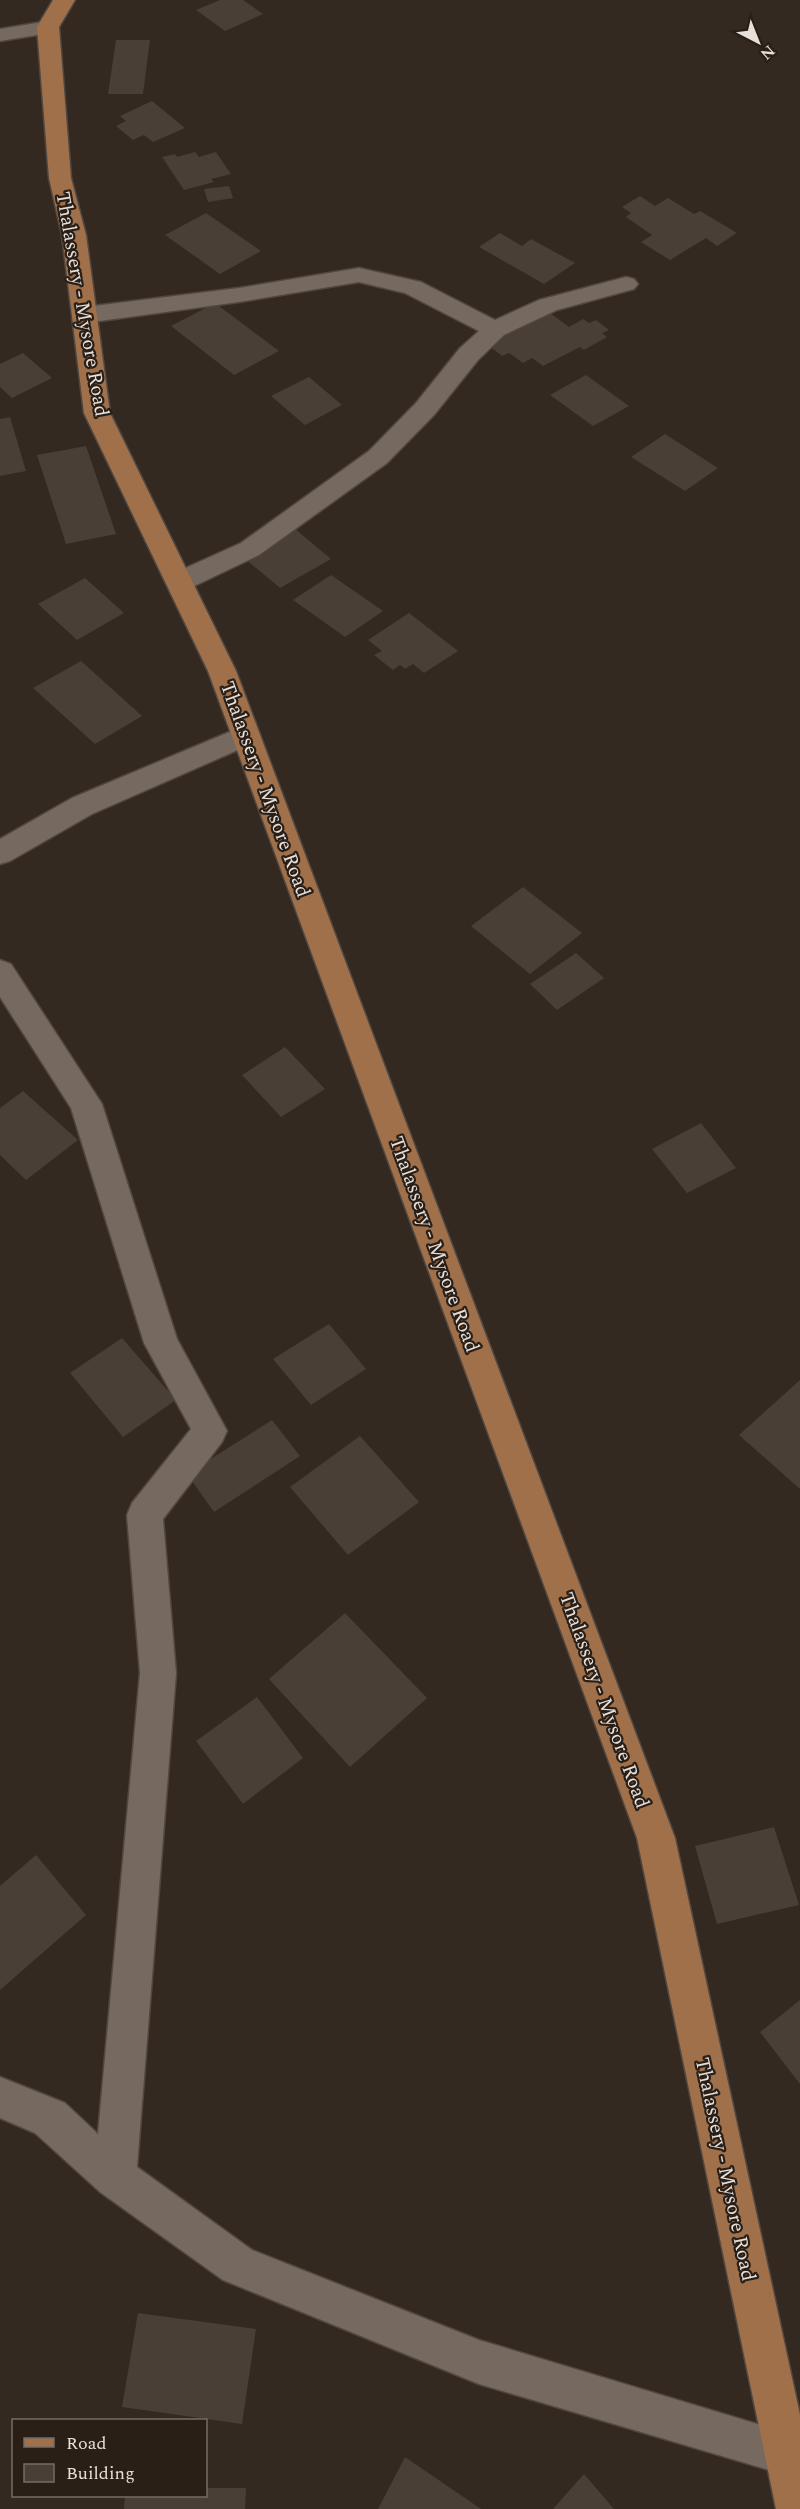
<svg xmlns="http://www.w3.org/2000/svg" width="800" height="2509" viewBox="0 0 800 2509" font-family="Spectral,serif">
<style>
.building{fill:#4a3f37}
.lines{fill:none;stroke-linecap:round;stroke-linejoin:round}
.minor-casing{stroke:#504740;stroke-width:3}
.major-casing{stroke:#504740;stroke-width:3}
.minor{fill:#766960;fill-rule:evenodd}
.major{fill:#a0704a;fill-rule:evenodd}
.labels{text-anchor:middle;stroke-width:4.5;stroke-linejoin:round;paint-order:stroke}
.street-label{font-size:20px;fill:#e6dfda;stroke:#291f17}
</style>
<rect width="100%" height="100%" fill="#332920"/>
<g class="building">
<path d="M 220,0 L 243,0 L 263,14 L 225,31 L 196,10 Z"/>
<path d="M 116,40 L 150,40 L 143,94 L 108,94 Z"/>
<path d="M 152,101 L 185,128 L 153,142 L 144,135 L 133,140 L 116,126 L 126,121 L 120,116 Z"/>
<path d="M 195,152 L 199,157 L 216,152 L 231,174 L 211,179 L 214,182 L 184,190 L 162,157 L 175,154 L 177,157 Z"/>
<path d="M 229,186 L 233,198 L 208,202 L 204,189 Z"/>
<path d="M 640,196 L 655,206 L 668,198 L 694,214 L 700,211 L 737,233 L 717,246 L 706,238 L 670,260 L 641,242 L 652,235 L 626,217 L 631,213 L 622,207 Z"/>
<path d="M 206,213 L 261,251 L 220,274 L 165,235 Z"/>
<path d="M 500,233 L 522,246 L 531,239 L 575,263 L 544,284 L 479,247 Z"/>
<path d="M 215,303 L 279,351 L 234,375 L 171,326 Z"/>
<path d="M 546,310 L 569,327 L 583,319 L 589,323 L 596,320 L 609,330 L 602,333 L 607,337 L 584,350 L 580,347 L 543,366 L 532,358 L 523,363 L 509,353 L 502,356 L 484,342 Z"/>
<path d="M 23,353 L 52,378 L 12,398 L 0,387 L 0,364 Z"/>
<path d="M 586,375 L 629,406 L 593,426 L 550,395 Z"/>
<path d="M 309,377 L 342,405 L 305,425 L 271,396 Z"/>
<path d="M 10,417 L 26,471 L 0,476 L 0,419 Z"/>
<path d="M 665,434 L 718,468 L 685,491 L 631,457 Z"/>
<path d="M 86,446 L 116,534 L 66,544 L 37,455 Z"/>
<path d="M 294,528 L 331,559 L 280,588 L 243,557 Z"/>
<path d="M 331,575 L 383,611 L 345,637 L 293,600 Z"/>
<path d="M 85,578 L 124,613 L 77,640 L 38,604 Z"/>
<path d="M 409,613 L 458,651 L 424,673 L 413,664 L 405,669 L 400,665 L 393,670 L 374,655 L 382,651 L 368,640 Z"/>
<path d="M 81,661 L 142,716 L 95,744 L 33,688 Z"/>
<path d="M 523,887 L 582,933 L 530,974 L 471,926 Z"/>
<path d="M 576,953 L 604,978 L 557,1010 L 530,984 Z"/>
<path d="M 285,1047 L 325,1089 L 281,1117 L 242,1075 Z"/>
<path d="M 23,1091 L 78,1140 L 26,1180 L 0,1155 L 0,1108 Z"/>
<path d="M 701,1123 L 736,1168 L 687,1193 L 652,1149 Z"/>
<path d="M 329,1324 L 366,1369 L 311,1405 L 273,1359 Z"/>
<path d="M 122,1338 L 176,1400 L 123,1437 L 70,1373 Z"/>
<path d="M 800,1380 L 800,1489 L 739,1435 Z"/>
<path d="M 272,1420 L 300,1456 L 214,1512 L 187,1474 Z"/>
<path d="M 360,1436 L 419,1502 L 348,1555 L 290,1487 Z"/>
<path d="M 345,1613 L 427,1698 L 350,1767 L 269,1679 Z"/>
<path d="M 257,1697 L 303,1758 L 243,1804 L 196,1741 Z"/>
<path d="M 774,1827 L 799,1905 L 717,1924 L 695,1846 Z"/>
<path d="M 36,1855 L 86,1915 L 0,1990 L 0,1886 Z"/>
<path d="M 800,2000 L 800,2084 L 760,2032 Z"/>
<path d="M 138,2313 L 256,2329 L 242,2424 L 122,2407 Z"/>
<path d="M 405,2457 L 481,2509 L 378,2509 Z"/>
<path d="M 584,2474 L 614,2509 L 553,2509 Z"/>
<path d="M 206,2488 L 246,2488 L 245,2509 L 124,2509 L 125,2496 L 206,2496 Z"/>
</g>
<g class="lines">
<defs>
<g id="minor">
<path d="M 48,21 L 56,22 L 59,27 L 56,32 L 0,41 L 0,29 Z"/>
<path d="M 359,268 L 421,282 L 495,320 L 539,300 L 626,277 L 634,279 L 638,284 L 634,289 L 557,310 L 504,335 L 478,360 L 434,415 L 387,463 L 259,555 L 188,589 L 179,591 L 170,589 L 166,582 L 170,575 L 241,543 L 369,451 L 416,403 L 460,348 L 479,331 L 405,293 L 359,282 L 239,302 L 85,323 L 76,320 L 73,315 L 76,310 L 85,307 L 239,288 Z"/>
<path d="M 246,725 L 256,728 L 260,735 L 256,742 L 92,814 L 10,861 L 0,864 L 0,839 L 72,798 Z"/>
<path d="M 0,960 L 11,964 L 102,1104 L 177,1339 L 227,1431 L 222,1442 L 163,1519 L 176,1673 L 137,2167 L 252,2250 L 479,2340 L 800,2437 L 800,2469 L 786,2475 L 479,2384 L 223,2280 L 100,2192 L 35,2133 L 0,2118 L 0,2077 L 65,2103 L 98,2134 L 140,1673 L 127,1515 L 132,1503 L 191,1429 L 144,1343 L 71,1108 L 0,997 Z"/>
</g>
<path id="major" d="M 53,0 L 75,0 L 59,27 L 71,178 L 86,235 L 110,413 L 236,671 L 675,1838 L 800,2415 L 800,2509 L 776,2509 L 637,1838 L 208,671 L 84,413 L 62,235 L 49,178 L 37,27 Z"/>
</defs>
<use href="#minor" class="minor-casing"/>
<use href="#major" class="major-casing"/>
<use href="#minor" class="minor"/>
<use href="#major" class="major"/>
</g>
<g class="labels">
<g class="street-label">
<text transform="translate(83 304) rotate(80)" y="7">Thalassery - Mysore Road</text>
<text transform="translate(266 789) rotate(70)" y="7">Thalassery - Mysore Road</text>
<text transform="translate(435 1244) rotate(70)" y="7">Thalassery - Mysore Road</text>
<text transform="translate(605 1700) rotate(70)" y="7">Thalassery - Mysore Road</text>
<text transform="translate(726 2169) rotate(78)" y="7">Thalassery - Mysore Road</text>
</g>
</g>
<rect x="12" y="2419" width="195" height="78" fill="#291f17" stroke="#756c65" stroke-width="1.5"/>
<rect x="24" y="2438" width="30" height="9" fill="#a0704a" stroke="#756c65" stroke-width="1.5"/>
<text x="66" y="2449" font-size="18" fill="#e6dfda">Road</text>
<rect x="24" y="2464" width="30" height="18" fill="#4a3f37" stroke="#756c65" stroke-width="1.5"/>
<text x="66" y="2479" font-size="18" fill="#e6dfda">Building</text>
<g transform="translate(758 42) rotate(138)" stroke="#291f17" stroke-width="4.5" paint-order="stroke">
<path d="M0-4.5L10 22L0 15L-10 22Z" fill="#e6dfda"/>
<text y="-9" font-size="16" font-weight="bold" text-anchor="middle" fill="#e6dfda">N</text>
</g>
</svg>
